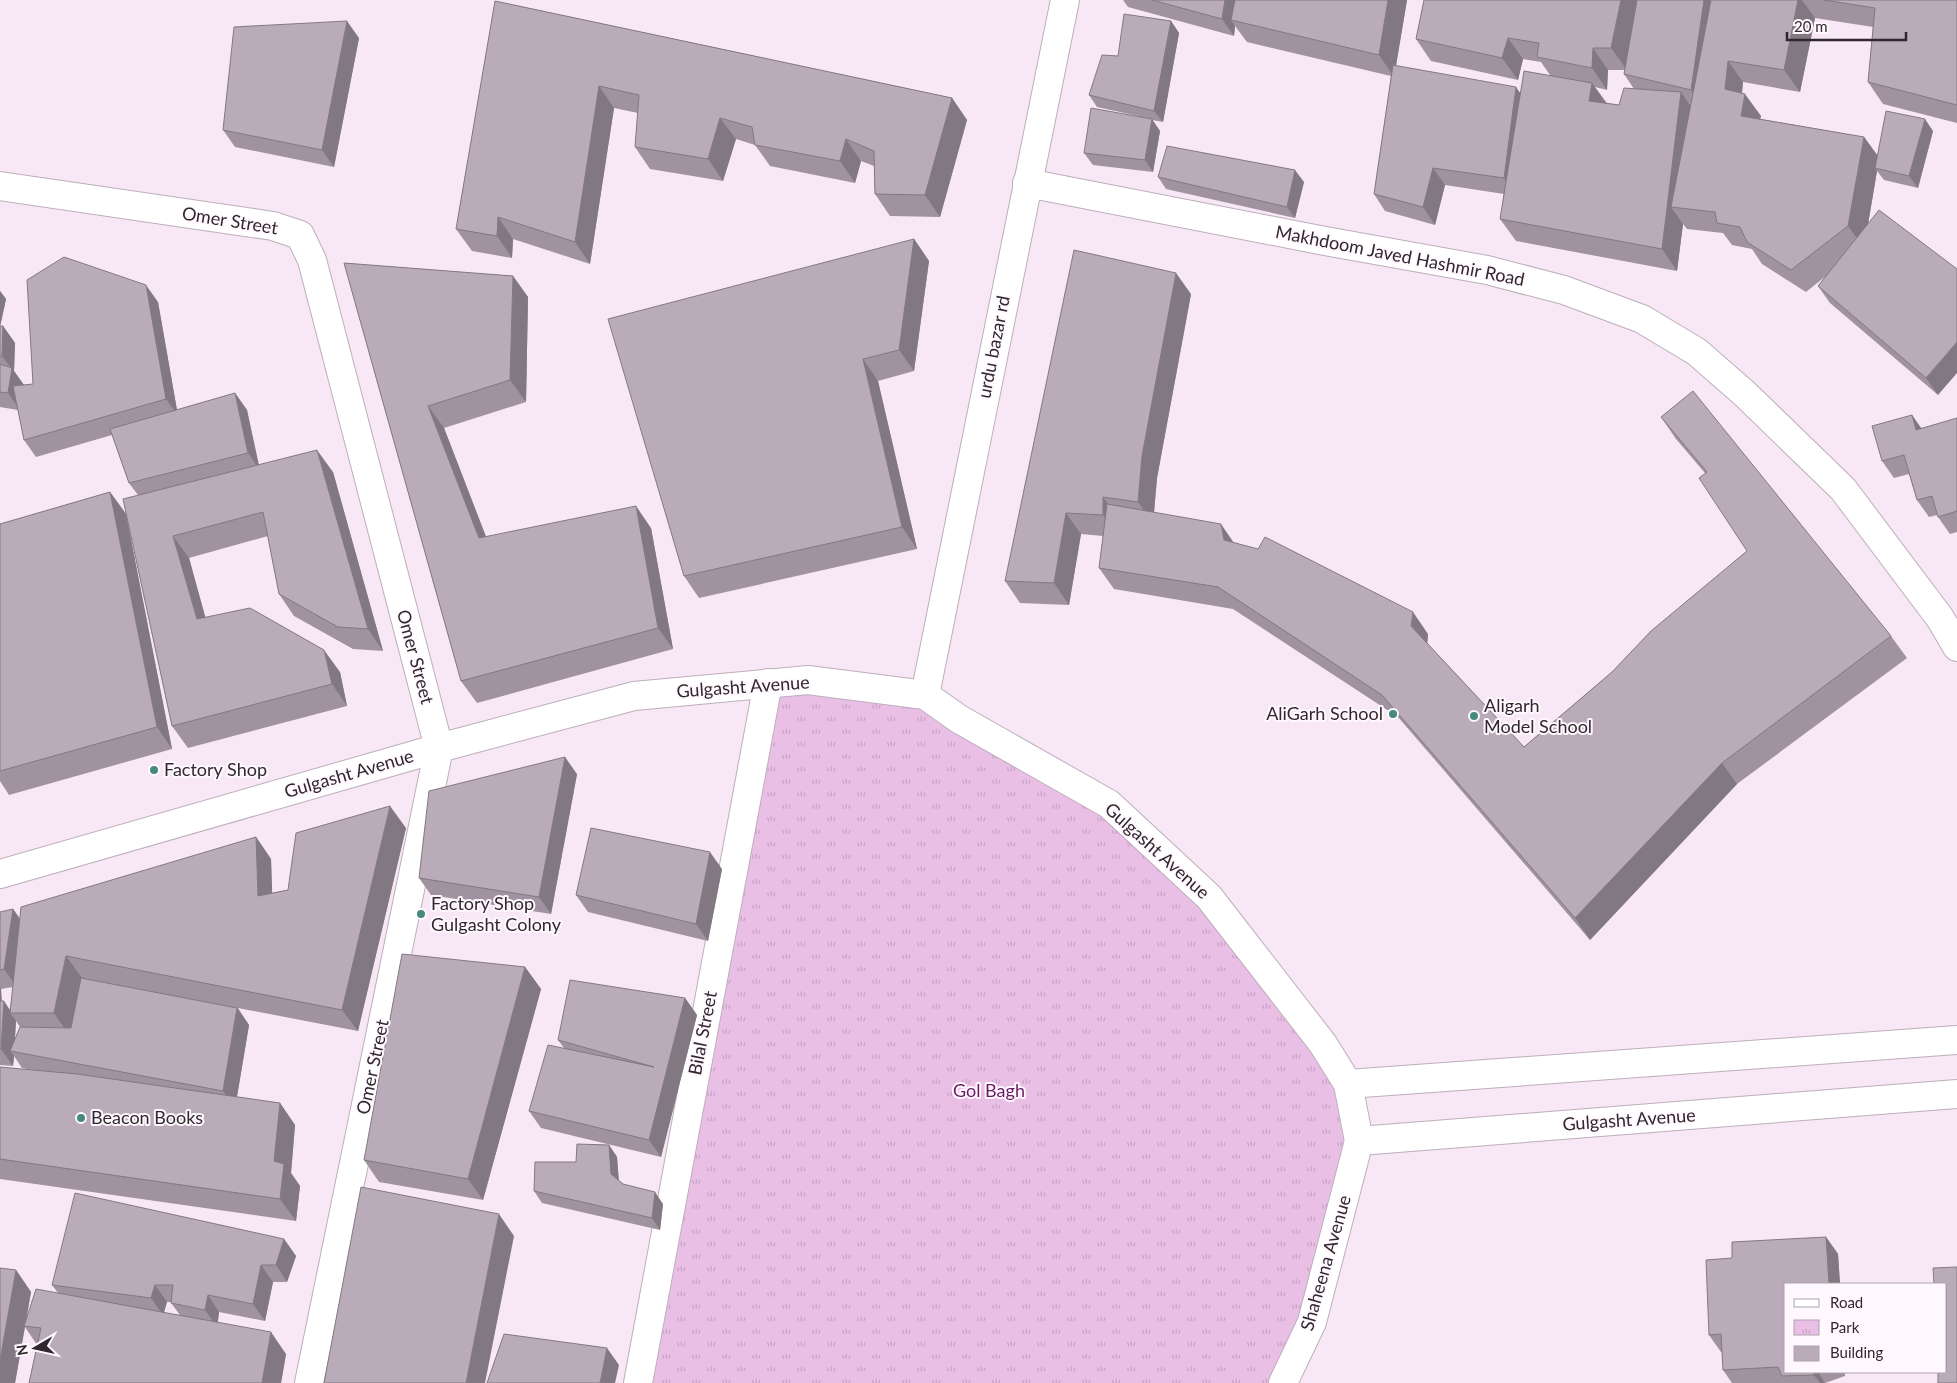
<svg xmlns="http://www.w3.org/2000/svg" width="1957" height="1383" viewBox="0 0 1957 1383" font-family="Lato,sans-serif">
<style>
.park{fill:url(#park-tufts)}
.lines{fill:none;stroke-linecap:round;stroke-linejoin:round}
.street-casing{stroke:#bdaebc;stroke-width:30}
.secondary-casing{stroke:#bdaebc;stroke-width:30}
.street{stroke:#fff;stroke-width:28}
.secondary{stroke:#fff;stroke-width:28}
.wall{fill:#a0939f;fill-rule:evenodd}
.shaded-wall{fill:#827882}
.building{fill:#baabb9;stroke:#827882}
.poi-dot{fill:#468a7d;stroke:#fff8fe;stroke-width:2}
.labels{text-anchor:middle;stroke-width:4;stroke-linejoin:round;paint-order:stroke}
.street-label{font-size:18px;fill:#2f292e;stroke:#fff8fe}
.poi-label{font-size:18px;fill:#2f292e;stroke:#fff8fe;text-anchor:start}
.park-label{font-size:18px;fill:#691c66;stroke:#fff8fe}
</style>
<defs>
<pattern id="park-tufts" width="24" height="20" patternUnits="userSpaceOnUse" patternTransform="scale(1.25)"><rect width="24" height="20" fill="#eabfe6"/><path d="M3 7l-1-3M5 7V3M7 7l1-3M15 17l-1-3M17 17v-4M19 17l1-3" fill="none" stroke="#c9a4c6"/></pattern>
</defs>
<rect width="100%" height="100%" fill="#f8e8f6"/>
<path class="park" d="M 768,683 L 925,695 L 1109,804 L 1323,1044 L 1359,1141 L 1283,1383 L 638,1383 Z"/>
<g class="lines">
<defs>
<g id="street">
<path d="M 1027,183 L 1325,241 L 1487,270 L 1564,290 L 1642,319 L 1697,352 L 1745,394 L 1843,489 L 1940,618 L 1957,647"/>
<path d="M 0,186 L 273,226 L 300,235 L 312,260 L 439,748 L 309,1383"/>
<path d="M 925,695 L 1065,0"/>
<path d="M 638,1383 L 768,683"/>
<path d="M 1283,1383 L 1312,1322 L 1359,1141"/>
</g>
<g id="secondary">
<path d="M 0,874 L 439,748 L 634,696 L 808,680 L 925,695 L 959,719 L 1109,804 L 1209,897 L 1323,1044 L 1348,1084 L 1359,1141 L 1957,1094"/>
<path d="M 1348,1084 L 1957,1040"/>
</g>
</defs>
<use href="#street" class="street-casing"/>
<use href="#secondary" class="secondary-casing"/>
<use href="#street" class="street"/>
<use href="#secondary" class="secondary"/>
</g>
<g class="wall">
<path d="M 1123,0 L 1407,0 L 1396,66 L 1520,93 L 1550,75 L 1541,62 L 1523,59 L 1518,80 L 1431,61 L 1416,39 L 1424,0 L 1957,0 L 1957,123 L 1883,104 L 1868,82 L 1873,27 L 1815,18 L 1800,92 L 1743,82 L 1742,93 L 1761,116 L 1760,119 L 1864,137 L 1878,156 L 1933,131 L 1918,188 L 1884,180 L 1877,171 L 1868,224 L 1938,395 L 1830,303 L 1818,286 L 1826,276 L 1806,292 L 1762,264 L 1752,249 L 1732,245 L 1723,233 L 1687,229 L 1683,224 L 1677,271 L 1516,241 L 1500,219 L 1504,194 L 1445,185 L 1435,225 L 1385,211 L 1374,194 L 1391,76 L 1247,42 L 1235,26 L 1234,36 L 1128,7 ZM 1608,70 L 1625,70 L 1624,74 L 1634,89 L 1619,105 L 1607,103 L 1595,87 L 1607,90 Z"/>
<path d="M 495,1 L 952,98 L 967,120 L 940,217 L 890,216 L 875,194 L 874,166 L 861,161 L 855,183 L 770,166 L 755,145 L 736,139 L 723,181 L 650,169 L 635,147 L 638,113 L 614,108 L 590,264 L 513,239 L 512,258 L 472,251 L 456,229 Z"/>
<path d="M 1171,21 L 1179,33 L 1163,122 L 1152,120 L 1160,131 L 1153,172 L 1093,165 L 1084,153 L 1138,116 L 1097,107 L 1089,95 L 1118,56 Z"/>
<path d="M 359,38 L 334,167 L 235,147 L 223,130 Z"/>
<path d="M 1158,177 L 1304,182 L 1295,218 L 1166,189 Z"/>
<path d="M 914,239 L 929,261 L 914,371 L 878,381 L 917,549 L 699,598 L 684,576 Z"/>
<path d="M 344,263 L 513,276 L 528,297 L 526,402 L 444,428 L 486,537 L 651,528 L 673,649 L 477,703 L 461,681 Z"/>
<path d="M 0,291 L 6,299 L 0,326 L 3,326 L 15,343 L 14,371 L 24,385 L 33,384 L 158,302 L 177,410 L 235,393 L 247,410 L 258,465 L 333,472 L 383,651 L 353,649 L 294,616 L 279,594 L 268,536 L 189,558 L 205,618 L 340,672 L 347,706 L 188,748 L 172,726 L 138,495 L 129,483 L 112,435 L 36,457 L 24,440 L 18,410 L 0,407 Z"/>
<path d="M 1191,294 L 1157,478 L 1154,512 L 1234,543 L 1428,634 L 1427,643 L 1524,747 L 1612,672 L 1747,551 L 1705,473 L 1676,439 L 1661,417 L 1891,636 L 1907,658 L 1737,784 L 1590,940 L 1398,717 L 1233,609 L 1114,589 L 1099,568 L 1103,536 L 1081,534 L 1069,605 L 1020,603 L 1005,581 Z"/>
<path d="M 1912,415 L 1921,429 L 1957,418 L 1957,532 L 1950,534 L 1938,517 L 1937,515 L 1929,517 L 1917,500 L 1909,474 L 1894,478 L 1882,461 Z"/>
<path d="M 110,492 L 126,514 L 172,749 L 9,795 L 0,781 L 0,524 Z"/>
<path d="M 577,774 L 551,914 L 431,895 L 419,878 Z"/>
<path d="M 406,828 L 358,1031 L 238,1008 L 249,1025 L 237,1097 L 280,1103 L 295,1125 L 291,1173 L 300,1186 L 296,1221 L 0,1179 L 0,1067 L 38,1071 L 22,1068 L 14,1056 L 13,1066 L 0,1065 L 0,912 L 13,909 L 20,919 L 256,837 L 271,859 L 272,893 L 288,890 ZM 13,987 L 10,1010 L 2,1001 L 1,989 ZM 16,1021 L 20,1027 L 15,1040 Z"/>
<path d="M 722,869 L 708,941 L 588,912 L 576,895 Z"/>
<path d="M 525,967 L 541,989 L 483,1200 L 379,1182 L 364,1160 Z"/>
<path d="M 685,998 L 697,1015 L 661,1157 L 541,1128 L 529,1111 L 564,1048 L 558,1040 Z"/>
<path d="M 609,1145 L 617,1157 L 619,1181 L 623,1184 L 663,1204 L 660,1230 L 542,1203 L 534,1191 L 576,1162 Z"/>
<path d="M 1826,1237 L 1838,1254 L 1840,1284 L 1786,1284 L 1786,1372 L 1845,1372 L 1845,1376 L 1825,1383 L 1732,1383 L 1723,1370 L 1722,1352 L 1721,1352 L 1709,1335 L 1732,1258 Z"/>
<path d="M 284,1239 L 296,1256 L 287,1282 L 273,1282 L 265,1321 L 219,1312 L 218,1322 L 286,1354 L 281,1383 L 29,1383 L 37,1345 L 25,1327 L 15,1383 L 0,1383 L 16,1270 L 31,1292 L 26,1320 L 58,1293 L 52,1285 ZM 167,1302 L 172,1302 L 171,1303 L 180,1315 L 164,1313 Z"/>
</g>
<g class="shaded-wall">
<path d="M 1225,0 L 1240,0 L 1231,20 L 1235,26 L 1234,36 L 1222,19 Z"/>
<path d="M 1388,0 L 1407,0 L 1394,77 L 1379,55 Z"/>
<path d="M 1621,0 L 1640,0 L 1627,70 L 1611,48 Z"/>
<path d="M 1704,0 L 1719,0 L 1703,107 L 1691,90 Z"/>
<path d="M 1798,0 L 1802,0 L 1815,18 L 1800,92 L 1784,70 Z"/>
<path d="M 347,21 L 359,38 L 334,167 L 322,150 Z"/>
<path d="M 1171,21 L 1179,33 L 1163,122 L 1154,111 Z"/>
<path d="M 1508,38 L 1523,59 L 1518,80 L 1502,58 Z"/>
<path d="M 1593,48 L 1608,70 L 1607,90 L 1592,68 Z"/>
<path d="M 1728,61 L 1743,82 L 1740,111 L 1725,89 Z"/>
<path d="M 1592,83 L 1607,105 L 1589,101 Z"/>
<path d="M 599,86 L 614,108 L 590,264 L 575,242 Z"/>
<path d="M 1516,87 L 1528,104 L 1516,196 L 1504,178 Z"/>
<path d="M 1681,92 L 1696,114 L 1671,207 L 1683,224 L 1677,271 L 1662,249 Z"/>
<path d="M 1745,94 L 1761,116 L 1756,138 L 1741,116 Z"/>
<path d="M 952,98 L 967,120 L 940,217 L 925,195 Z"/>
<path d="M 720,118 L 736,139 L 723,181 L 708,159 Z"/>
<path d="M 1152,119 L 1160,131 L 1153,172 L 1145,160 Z"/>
<path d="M 1925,119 L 1933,131 L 1918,188 L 1909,176 Z"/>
<path d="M 1864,137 L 1880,159 L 1875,168 L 1877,171 L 1864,248 L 1848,226 Z"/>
<path d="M 846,139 L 861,161 L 855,183 L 840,161 Z"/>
<path d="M 1433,168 L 1445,185 L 1435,225 L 1423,207 Z"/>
<path d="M 1295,170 L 1304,182 L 1295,218 L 1287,207 Z"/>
<path d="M 498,217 L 513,239 L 512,258 L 497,236 Z"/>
<path d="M 914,239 L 929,261 L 914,371 L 899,350 Z"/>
<path d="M 1176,273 L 1191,294 L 1157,478 L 1153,524 L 1138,502 L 1142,456 Z"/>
<path d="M 513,276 L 528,297 L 526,402 L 510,380 Z"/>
<path d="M 146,285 L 158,302 L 178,416 L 166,399 Z"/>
<path d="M 0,291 L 6,299 L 0,327 Z"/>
<path d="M 3,326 L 15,343 L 14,371 L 24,385 L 20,410 L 8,393 L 12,369 L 2,356 Z"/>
<path d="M 1957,342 L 1957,373 L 1938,395 L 1926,378 Z"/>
<path d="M 863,359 L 878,381 L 917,549 L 902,527 Z"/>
<path d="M 235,393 L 247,410 L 260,470 L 248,453 Z"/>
<path d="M 428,406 L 444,428 L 495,560 L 479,538 Z"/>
<path d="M 1912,415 L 1924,432 L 1916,430 Z"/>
<path d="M 317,450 L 333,472 L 383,651 L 368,629 Z"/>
<path d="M 110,492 L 126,514 L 172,749 L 157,727 Z"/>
<path d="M 1103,497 L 1119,519 L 1118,537 L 1103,515 Z"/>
<path d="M 636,506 L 651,528 L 673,649 L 658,628 Z"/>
<path d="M 1066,513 L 1081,534 L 1069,605 L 1054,583 Z"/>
<path d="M 1221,524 L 1236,546 L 1224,540 Z"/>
<path d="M 173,536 L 189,558 L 212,641 L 197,619 Z"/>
<path d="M 1413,612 L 1428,634 L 1427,648 L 1411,626 Z"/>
<path d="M 324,650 L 340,672 L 347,706 L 332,684 Z"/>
<path d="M 565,757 L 577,774 L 551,914 L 539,897 Z"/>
<path d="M 1722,763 L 1737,784 L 1590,940 L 1575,918 Z"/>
<path d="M 390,806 L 406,828 L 358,1031 L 342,1010 Z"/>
<path d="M 256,837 L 271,859 L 273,918 L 258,896 Z"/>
<path d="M 710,852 L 722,869 L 708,941 L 696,924 Z"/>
<path d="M 13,909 L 25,926 L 16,986 L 4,969 Z"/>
<path d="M 66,956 L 82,978 L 69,1035 L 54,1013 Z"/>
<path d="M 525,967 L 541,989 L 483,1200 L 468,1179 Z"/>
<path d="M 0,987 L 1,989 L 2,1019 L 0,1016 Z"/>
<path d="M 685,998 L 697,1015 L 661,1157 L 649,1140 Z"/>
<path d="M 4,1001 L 12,1013 L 10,1013 L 16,1021 L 14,1051 L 10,1051 L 14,1056 L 13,1066 L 1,1049 Z"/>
<path d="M 237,1008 L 249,1025 L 235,1108 L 223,1091 Z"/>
<path d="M 280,1103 L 295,1125 L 291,1173 L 300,1186 L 296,1221 L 280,1199 L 274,1161 Z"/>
<path d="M 609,1145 L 617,1157 L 619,1186 L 611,1174 Z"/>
<path d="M 655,1192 L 663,1204 L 660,1230 L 652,1218 Z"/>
<path d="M 499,1214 L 514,1236 L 485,1383 L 466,1383 Z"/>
<path d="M 1826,1237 L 1838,1254 L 1840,1284 L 1829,1284 Z"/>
<path d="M 284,1239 L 296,1256 L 287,1282 L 276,1265 Z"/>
<path d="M 261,1265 L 273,1282 L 265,1321 L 253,1304 Z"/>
<path d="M 16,1270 L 31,1292 L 15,1383 L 0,1383 L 0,1360 Z"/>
<path d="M 155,1285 L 167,1302 L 163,1315 L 151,1298 Z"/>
<path d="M 208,1295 L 219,1312 L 217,1327 L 205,1310 Z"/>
<path d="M 271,1332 L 286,1354 L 281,1383 L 262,1383 Z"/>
<path d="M 607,1348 L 619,1365 L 615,1383 L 600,1383 Z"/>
<path d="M 1814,1372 L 1818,1372 L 1825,1383 L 1820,1383 L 1814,1375 Z"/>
</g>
<g class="building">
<path d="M 1152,0 L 1225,0 L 1222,19 Z"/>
<path d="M 1235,0 L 1388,0 L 1379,55 L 1231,20 Z"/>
<path d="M 1424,0 L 1621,0 L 1611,48 L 1593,48 L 1592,68 L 1537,57 L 1539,43 L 1508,38 L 1502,58 L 1416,39 Z"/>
<path d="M 1637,0 L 1704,0 L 1691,90 L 1624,74 Z"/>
<path d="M 1711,0 L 1798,0 L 1784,70 L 1728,61 L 1725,89 L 1745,94 L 1741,116 L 1864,137 L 1848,226 L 1791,270 L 1747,242 L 1740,227 L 1717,223 L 1715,212 L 1671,207 Z"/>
<path d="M 1824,0 L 1957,0 L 1957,105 L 1868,82 L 1875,8 Z"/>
<path d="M 495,1 L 952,98 L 925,195 L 875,194 L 874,151 L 846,139 L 840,161 L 755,145 L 752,127 L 720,118 L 708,159 L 635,147 L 639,95 L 599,86 L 575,242 L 498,217 L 497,236 L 456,229 Z"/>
<path d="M 1124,14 L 1171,21 L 1154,111 L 1089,95 L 1102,55 L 1118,56 Z"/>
<path d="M 347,21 L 322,150 L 223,130 L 234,27 Z"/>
<path d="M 1393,65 L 1516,87 L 1504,178 L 1433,168 L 1423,207 L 1374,194 Z"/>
<path d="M 1524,71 L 1592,83 L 1589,101 L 1619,105 L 1624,88 L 1681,92 L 1662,249 L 1500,219 Z"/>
<path d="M 1091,108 L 1152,119 L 1145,160 L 1084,153 Z"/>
<path d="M 1886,111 L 1925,119 L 1909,176 L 1875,168 Z"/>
<path d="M 1167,146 L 1295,170 L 1287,207 L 1158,177 Z"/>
<path d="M 1879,210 L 1957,269 L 1957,342 L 1926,378 L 1818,286 Z"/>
<path d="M 914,239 L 899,350 L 863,359 L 902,527 L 684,576 L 608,319 Z"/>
<path d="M 1074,250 L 1176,273 L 1142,456 L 1138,502 L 1103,497 L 1103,515 L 1066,513 L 1054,583 L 1005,581 Z"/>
<path d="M 64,257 L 146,285 L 166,399 L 24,440 L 13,386 L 33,384 L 27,280 Z"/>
<path d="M 344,263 L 513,276 L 510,380 L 428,406 L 479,538 L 636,506 L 658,628 L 461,681 Z"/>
<path d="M 0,326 L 3,326 L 2,356 L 0,357 Z"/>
<path d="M 0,364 L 12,368 L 8,393 L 0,392 Z"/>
<path d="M 1693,391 L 1891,636 L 1722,763 L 1575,918 L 1382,695 L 1218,587 L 1099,568 L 1107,504 L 1221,524 L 1224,540 L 1258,549 L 1265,537 L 1413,612 L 1411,626 L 1524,747 L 1612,672 L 1651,631 L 1747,551 L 1699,478 L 1707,472 L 1661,417 Z"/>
<path d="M 235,393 L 248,453 L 129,483 L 110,429 Z"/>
<path d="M 1912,415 L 1916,430 L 1957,418 L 1957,511 L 1938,517 L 1932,496 L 1917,500 L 1904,455 L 1882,461 L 1872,426 Z"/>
<path d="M 317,450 L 368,629 L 338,627 L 279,594 L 263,512 L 173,536 L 197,619 L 250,608 L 324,650 L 332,684 L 172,726 L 123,499 Z"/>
<path d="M 110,492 L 157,727 L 0,771 L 0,524 Z"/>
<path d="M 565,757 L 539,897 L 419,878 L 429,791 Z"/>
<path d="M 390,806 L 342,1010 L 66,956 L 54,1013 L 10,1013 L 21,907 L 256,837 L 258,896 L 288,890 L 296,833 Z"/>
<path d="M 591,828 L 710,852 L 696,924 L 576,895 Z"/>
<path d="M 13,909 L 4,969 L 0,970 L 0,912 Z"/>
<path d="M 402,954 L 525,967 L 468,1179 L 364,1160 Z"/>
<path d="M 81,978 L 237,1008 L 223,1091 L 10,1051 L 20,1027 L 71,1028 Z"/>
<path d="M 570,980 L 685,998 L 649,1140 L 529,1111 L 548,1045 L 654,1067 L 558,1040 Z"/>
<path d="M 0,1001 L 4,1001 L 1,1049 L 0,1049 Z"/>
<path d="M 0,1067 L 77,1074 L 280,1103 L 274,1161 L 284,1164 L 280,1199 L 0,1159 Z"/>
<path d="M 577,1144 L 609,1145 L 611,1174 L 623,1184 L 655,1192 L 652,1218 L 534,1191 L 535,1162 L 576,1162 Z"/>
<path d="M 361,1187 L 499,1214 L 466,1383 L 324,1383 Z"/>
<path d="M 75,1193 L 284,1239 L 276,1265 L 261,1265 L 253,1304 L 208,1295 L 205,1310 L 171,1303 L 173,1285 L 155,1285 L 151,1298 L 52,1285 Z"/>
<path d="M 1826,1237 L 1829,1284 L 1786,1284 L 1786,1372 L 1814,1372 L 1814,1375 L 1782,1376 L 1778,1367 L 1723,1370 L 1721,1334 L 1709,1335 L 1706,1260 L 1732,1258 L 1732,1242 Z"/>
<path d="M 1957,1267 L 1957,1383 L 1938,1383 L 1938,1372 L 1946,1372 L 1946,1284 L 1934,1284 L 1933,1268 Z"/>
<path d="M 0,1268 L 16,1270 L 0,1360 Z"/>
<path d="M 36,1289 L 271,1332 L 262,1383 L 29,1383 L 41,1328 L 24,1326 Z"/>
<path d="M 504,1334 L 607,1348 L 600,1383 L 487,1383 Z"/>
</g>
<g class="poi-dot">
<circle cx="1393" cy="714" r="5"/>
<circle cx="1474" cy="716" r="5"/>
<circle cx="154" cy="770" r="5"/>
<circle cx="421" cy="914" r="5"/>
<circle cx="81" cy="1118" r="5"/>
</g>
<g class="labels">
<g class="street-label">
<text transform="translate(230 221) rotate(9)" y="6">Omer Street</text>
<text transform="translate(1400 256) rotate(11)" y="6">Makhdoom Javed Hashmir Road</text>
<text transform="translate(994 347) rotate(-79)" y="6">urdu bazar rd</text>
<text transform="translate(415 657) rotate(75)" y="6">Omer Street</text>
<text transform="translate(743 687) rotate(-4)" y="6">Gulgasht Avenue</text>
<text transform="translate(349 774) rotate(-16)" y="6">Gulgasht Avenue</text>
<text transform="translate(1157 851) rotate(42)" y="6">Gulgasht Avenue</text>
<text transform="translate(703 1033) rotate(-79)" y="6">Bilal Street</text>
<text transform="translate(373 1067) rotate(-78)" y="6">Omer Street</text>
<text transform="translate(1629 1120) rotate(-4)" y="6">Gulgasht Avenue</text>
<text transform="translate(1326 1263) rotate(-74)" y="6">Shaheena Avenue</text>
</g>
<g class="poi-label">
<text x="1484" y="712">Aligarh<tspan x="1484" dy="21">Model School</tspan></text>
<text x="1383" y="720" text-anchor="end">AliGarh School</text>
<text x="164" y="776">Factory Shop</text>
<text x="431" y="910">Factory Shop<tspan x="431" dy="21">Gulgasht Colony</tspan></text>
<text x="91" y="1124">Beacon Books</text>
</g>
<g class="park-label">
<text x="989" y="1097">Gol Bagh</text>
</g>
</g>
<rect x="1784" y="1283" width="162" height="90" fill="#fff8fe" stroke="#aca5ab"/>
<rect x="1794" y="1299" width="25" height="8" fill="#ffffff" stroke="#aca5ab"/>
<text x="1830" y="1308" font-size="15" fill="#2f292e">Road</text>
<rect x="1794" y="1320" width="25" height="15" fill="url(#park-tufts)" stroke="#aca5ab"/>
<text x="1830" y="1333" font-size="15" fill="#2f292e">Park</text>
<rect x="1794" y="1346" width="25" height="15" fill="#baabb9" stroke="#aca5ab"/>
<text x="1830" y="1358" font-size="15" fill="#2f292e">Building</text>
<g transform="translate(35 1348) rotate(261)" stroke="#fff8fe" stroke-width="4" paint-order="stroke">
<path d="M0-4L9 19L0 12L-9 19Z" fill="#2f292e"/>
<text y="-8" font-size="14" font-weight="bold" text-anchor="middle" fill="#2f292e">N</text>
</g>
<path d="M1787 32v8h119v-8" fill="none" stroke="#2f292e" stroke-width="2.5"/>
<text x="1794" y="32" font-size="15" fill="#2f292e" stroke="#fff8fe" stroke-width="4" paint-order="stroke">20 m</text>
</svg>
